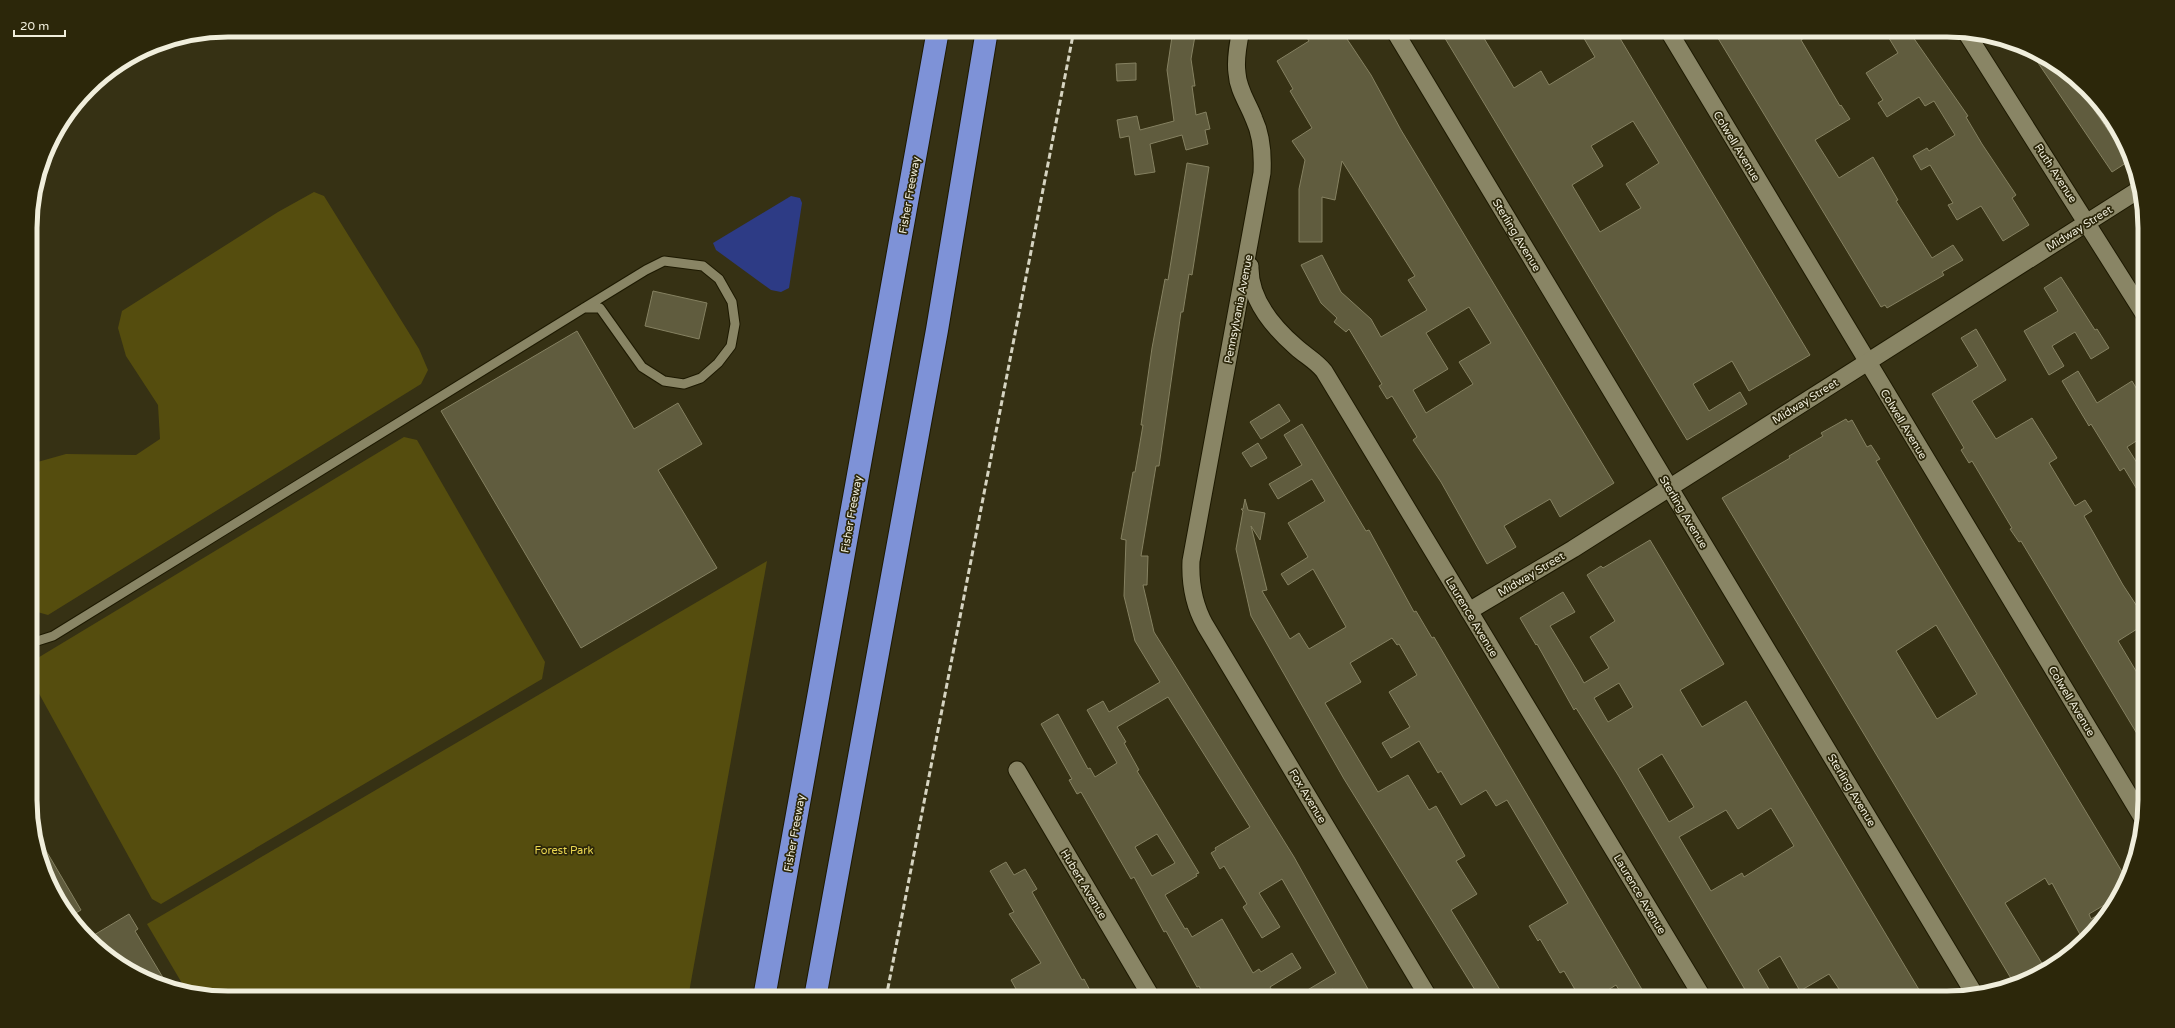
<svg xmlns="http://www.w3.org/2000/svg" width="2175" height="1028" viewBox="0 0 2175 1028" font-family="'Varela Round',sans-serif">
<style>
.green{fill:#554d0e}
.water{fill:#2d3b85}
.building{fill:#605c3e;stroke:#858161;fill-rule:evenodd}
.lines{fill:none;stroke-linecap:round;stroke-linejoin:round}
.service-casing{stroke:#1d1900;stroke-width:11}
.minor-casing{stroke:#1d1900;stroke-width:19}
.motorway-casing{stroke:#1d1900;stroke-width:24}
.service{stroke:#898565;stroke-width:9}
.minor{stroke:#898565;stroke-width:17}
.motorway{stroke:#7e92d7;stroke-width:22}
.rail{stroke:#d6d4c1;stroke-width:3;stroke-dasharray:6 3;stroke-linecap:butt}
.labels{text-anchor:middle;stroke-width:3.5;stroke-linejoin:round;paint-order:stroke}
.street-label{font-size:11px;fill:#f0eedc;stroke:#2c270a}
.park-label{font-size:11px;fill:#ecd851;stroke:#2c270a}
.rim{fill:none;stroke:#f0eedc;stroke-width:5}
</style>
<rect width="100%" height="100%" fill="#363114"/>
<g class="green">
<path d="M 314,192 L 324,196 L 419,349 L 428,370 L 421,384 L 48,615 L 34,611 L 31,606 L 31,468 L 34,463 L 66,454 L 136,455 L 160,439 L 158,405 L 126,356 L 118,328 L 122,311 L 278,212 Z"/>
<path d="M 404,437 L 417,440 L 545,662 L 542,679 L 161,904 L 152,899 L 31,679 L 31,662 Z"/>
<path d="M 767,561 L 688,998 L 228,998 L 186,990 L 147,924 Z"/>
</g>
<path class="water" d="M 791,196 L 800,198 L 802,203 L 789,288 L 781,292 L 771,290 L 716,250 L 713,243 Z"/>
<g class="building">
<path d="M 1173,30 L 1196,30 L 1191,59 L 1195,86 L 1192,86 L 1196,115 L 1206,112 L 1210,129 L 1205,130 L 1208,144 L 1186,150 L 1182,135 L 1150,144 L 1155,172 L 1135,175 L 1129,136 L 1120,138 L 1117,120 L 1137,116 L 1140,130 L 1174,121 L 1167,70 Z"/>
<path d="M 1302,30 L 1341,30 L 1371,75 L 1401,130 L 1614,483 L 1560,517 L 1550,499 L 1504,526 L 1516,547 L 1487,564 L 1441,482 L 1413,440 L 1417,437 L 1392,396 L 1387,399 L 1379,386 L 1382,384 L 1349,329 L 1346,332 L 1334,322 L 1337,318 L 1321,303 L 1301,265 L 1322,255 L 1341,292 L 1371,319 L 1381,337 L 1427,310 L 1408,280 L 1415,276 L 1342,161 L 1335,200 L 1322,197 L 1322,242 L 1299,242 L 1299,189 L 1305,160 L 1292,141 L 1312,128 L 1290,91 L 1293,89 L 1277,61 L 1309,41 ZM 1469,307 L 1491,343 L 1459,362 L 1473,384 L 1426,413 L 1413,390 L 1448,369 L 1426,333 Z"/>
<path d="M 1440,30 L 1479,30 L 1514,88 L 1541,71 L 1549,85 L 1595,57 L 1582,35 L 1590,30 L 1615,30 L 1810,355 L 1749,391 L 1732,361 L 1693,384 L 1709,411 L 1740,392 L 1747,404 L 1687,440 ZM 1633,121 L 1659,163 L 1626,184 L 1641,208 L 1600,232 L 1572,185 L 1603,166 L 1591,146 Z"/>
<path d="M 1713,30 L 1816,30 L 1801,40 L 1840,106 L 1841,105 L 1850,119 L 1815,140 L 1839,178 L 1873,157 L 1898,200 L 1896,201 L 1932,258 L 1953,245 L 1963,260 L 1942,272 L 1944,275 L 1887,308 L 1885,305 L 1881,307 Z"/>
<path d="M 1884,30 L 1908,30 L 1968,116 L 1966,117 L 1982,144 L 2016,195 L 2012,198 L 2029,225 L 2003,241 L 1981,206 L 1957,220 L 1948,205 L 1953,203 L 1930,165 L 1921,170 L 1913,156 L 1927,148 L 1929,151 L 1955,135 L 1934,101 L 1925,106 L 1919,97 L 1887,117 L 1878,103 L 1883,100 L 1866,73 L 1898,53 Z"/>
<path d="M 2028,48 L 2067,70 L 2129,161 L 2112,172 Z"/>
<path d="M 1136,63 L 1136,80 L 1117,81 L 1116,64 Z"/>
<path d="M 1187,163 L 1209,167 L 1192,275 L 1189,274 L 1183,312 L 1181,312 L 1159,466 L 1156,466 L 1141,556 L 1148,556 L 1147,585 L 1143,585 L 1154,632 L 1294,857 L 1373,998 L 1338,998 L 1333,989 L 1319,998 L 1294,998 L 1336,973 L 1282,879 L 1259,893 L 1280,927 L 1262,938 L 1243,907 L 1247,904 L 1224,866 L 1220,869 L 1211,853 L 1216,850 L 1215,848 L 1250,827 L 1168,697 L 1117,727 L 1126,742 L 1124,743 L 1139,770 L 1137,771 L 1199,873 L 1196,874 L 1197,876 L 1165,895 L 1185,929 L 1187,928 L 1192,937 L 1222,919 L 1253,973 L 1259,969 L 1261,972 L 1292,953 L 1301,968 L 1270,987 L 1276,998 L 1205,998 L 1199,986 L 1197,987 L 1166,931 L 1164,932 L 1134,877 L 1131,879 L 1081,792 L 1077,794 L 1069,780 L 1072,779 L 1041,724 L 1058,714 L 1088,769 L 1090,768 L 1095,777 L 1117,763 L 1087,710 L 1103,701 L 1109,712 L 1160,682 L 1135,641 L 1124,596 L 1126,540 L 1121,539 L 1133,472 L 1135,472 L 1143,425 L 1141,425 L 1152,348 L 1165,279 L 1168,280 ZM 1157,834 L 1175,863 L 1152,876 L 1135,847 Z"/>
<path d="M 2061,277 L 2095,330 L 2097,329 L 2109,348 L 2091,359 L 2075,332 L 2052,346 L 2064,366 L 2049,375 L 2024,331 L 2058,311 L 2044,288 Z"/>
<path d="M 653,291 L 707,303 L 699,339 L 645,326 Z"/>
<path d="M 1976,329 L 2006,380 L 1972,401 L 1996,439 L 2032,418 L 2057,458 L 2049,463 L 2075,506 L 2085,500 L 2092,511 L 2084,516 L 2123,585 L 2144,617 L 2145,624 L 2118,641 L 2145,686 L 2145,747 L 2021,541 L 2019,542 L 2010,529 L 2012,528 L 1972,461 L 1969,463 L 1961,450 L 1964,448 L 1932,394 L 1978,366 L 1961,338 Z"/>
<path d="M 577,331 L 634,429 L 678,403 L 702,444 L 658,470 L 717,568 L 581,648 L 441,411 Z"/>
<path d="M 2078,371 L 2097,403 L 2132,381 L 2144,401 L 2144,436 L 2127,447 L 2144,474 L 2144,501 L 2124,468 L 2120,471 L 2091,424 L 2089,426 L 2062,381 Z"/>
<path d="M 1279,404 L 1290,421 L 1261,439 L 1250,422 Z"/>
<path d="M 1846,419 L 1848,422 L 1852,420 L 1867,447 L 1871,445 L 1880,459 L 1876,461 L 1923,541 L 2127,880 L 2118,897 L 2089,914 L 2091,919 L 2109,908 L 2110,910 L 2104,921 L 2083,940 L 2052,883 L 2049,885 L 2045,878 L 2005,903 L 2046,970 L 2015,985 L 1722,498 L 1790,458 L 1789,456 L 1823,436 L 1821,433 ZM 1936,625 L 1977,694 L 1937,719 L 1896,651 Z"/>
<path d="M 1302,424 L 1366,531 L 1369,530 L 1414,612 L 1416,611 L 1432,638 L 1434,637 L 1647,998 L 1624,998 L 1616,985 L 1595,998 L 1580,998 L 1564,971 L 1560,973 L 1540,939 L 1538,941 L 1529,926 L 1568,903 L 1507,800 L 1496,806 L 1486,790 L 1461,805 L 1441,771 L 1438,773 L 1419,741 L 1391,758 L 1382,743 L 1410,727 L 1389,692 L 1417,675 L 1399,644 L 1397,645 L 1392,638 L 1350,663 L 1361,682 L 1325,703 L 1378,792 L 1408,775 L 1429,810 L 1436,806 L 1465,856 L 1456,861 L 1477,894 L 1451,910 L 1505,998 L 1480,998 L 1344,779 L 1251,616 L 1236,549 L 1243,511 L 1241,509 L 1243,509 L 1245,499 L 1248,510 L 1265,513 L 1260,540 L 1251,526 L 1267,590 L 1262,591 L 1290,639 L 1299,633 L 1309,649 L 1346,627 L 1313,569 L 1288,585 L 1281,574 L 1308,557 L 1288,523 L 1325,501 L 1312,479 L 1278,499 L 1269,484 L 1302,465 L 1284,435 Z"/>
<path d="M 1258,443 L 1267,458 L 1251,467 L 1242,453 Z"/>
<path d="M 1650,540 L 1724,664 L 1680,690 L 1702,727 L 1746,701 L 1924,998 L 1845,998 L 1829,974 L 1800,991 L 1780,956 L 1758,970 L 1774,998 L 1750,998 L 1618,775 L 1576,708 L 1574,710 L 1537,644 L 1536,645 L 1520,618 L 1563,592 L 1575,612 L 1550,626 L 1578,672 L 1584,683 L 1609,668 L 1590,637 L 1615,621 L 1587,575 L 1601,566 L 1603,568 ZM 1619,683 L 1633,707 L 1608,722 L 1594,698 ZM 1662,754 L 1694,807 L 1669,822 L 1638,769 ZM 1771,808 L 1794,846 L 1744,877 L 1742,873 L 1711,891 L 1679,837 L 1726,810 L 1738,829 Z"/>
<path d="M 38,837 L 81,910 L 69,917 L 45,876 L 35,838 Z"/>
<path d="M 1006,862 L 1014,875 L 1025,869 L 1037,889 L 1032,892 L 1082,980 L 1084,979 L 1094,998 L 1021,998 L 1011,980 L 1041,963 L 1009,914 L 1014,912 L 990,871 Z"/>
<path d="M 129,914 L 138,929 L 135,931 L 168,986 L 152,983 L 107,957 L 89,938 Z"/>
</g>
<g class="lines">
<defs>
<path id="service" d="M 31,643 L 53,636 L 584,308 L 646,270 L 664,261 L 703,266 L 719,279 L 732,302 L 735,324 L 731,346 L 718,363 L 701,378 L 684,384 L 664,381 L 642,367 L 600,308 L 584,308"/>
<g id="minor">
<path d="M 1241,30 C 1238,44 1235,59 1237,73 C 1238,90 1248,103 1254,119 C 1262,136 1263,154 1262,173 L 1191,561 C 1190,584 1194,605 1205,625 L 1429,998"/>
<path d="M 1394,30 L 1975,995"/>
<path d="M 1668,30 L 2142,817"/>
<path d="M 1967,34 L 2144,314"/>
<path d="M 1250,266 C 1249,299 1273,327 1296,347 C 1306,356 1316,361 1324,371 L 1703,998"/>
<path d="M 1469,611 L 1573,549 L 2140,189"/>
<path d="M 1017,770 L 1152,998"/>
</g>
<g id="motorway">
<path d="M 764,998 L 938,30"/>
<path d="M 815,998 L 937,330 L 987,30"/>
</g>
</defs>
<use href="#service" class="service-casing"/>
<use href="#minor" class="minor-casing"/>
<use href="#motorway" class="motorway-casing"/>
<use href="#service" class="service"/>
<use href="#minor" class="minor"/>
<use href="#motorway" class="motorway"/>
<path class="rail" d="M 886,998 L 1074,30"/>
</g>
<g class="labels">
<g class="street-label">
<text transform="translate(1737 146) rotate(59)" y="4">Colwell Avenue</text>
<text transform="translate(2056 173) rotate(57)" y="4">Ruth Avenue</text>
<text transform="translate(909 195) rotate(-80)" y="4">Fisher Freeway</text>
<text transform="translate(2079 228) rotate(-32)" y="4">Midway Street</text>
<text transform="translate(1517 235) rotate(59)" y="4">Sterling Avenue</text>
<text transform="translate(1238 309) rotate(-79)" y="4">Pennsylvania Avenue</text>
<text transform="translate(1805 401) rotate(-32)" y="4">Midway Street</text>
<text transform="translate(1904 424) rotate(59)" y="4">Colwell Avenue</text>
<text transform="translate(1684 512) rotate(59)" y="4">Sterling Avenue</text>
<text transform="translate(851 514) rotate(-80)" y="4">Fisher Freeway</text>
<text transform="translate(1531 574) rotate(-31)" y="4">Midway Street</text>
<text transform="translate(1472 617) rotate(59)" y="4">Laurence Avenue</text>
<text transform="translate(2072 701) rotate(59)" y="4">Colwell Avenue</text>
<text transform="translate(1852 790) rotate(59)" y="4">Sterling Avenue</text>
<text transform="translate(1308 796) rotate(59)" y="4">Fox Avenue</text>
<text transform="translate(794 833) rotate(-80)" y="4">Fisher Freeway</text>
<text transform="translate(1084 884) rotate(59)" y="4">Hubert Avenue</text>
<text transform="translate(1640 894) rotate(59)" y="4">Laurence Avenue</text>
</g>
<g class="park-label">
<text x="564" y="854">Forest Park</text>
</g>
</g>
<path d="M0 0H2175V1028H0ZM228 37H1947A191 191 0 0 1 2138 228V800A191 191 0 0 1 1947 991H228A191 191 0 0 1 37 800V228A191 191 0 0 1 228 37Z" fill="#2c270a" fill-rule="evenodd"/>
<path class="rim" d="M228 37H1947A191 191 0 0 1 2138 228V800A191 191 0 0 1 1947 991H228A191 191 0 0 1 37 800V228A191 191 0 0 1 228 37Z"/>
<path d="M14 30v6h51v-6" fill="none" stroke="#f0eedc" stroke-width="2"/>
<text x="20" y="30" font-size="12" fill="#f0eedc" stroke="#2c270a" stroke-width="3" paint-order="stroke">20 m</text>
</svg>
